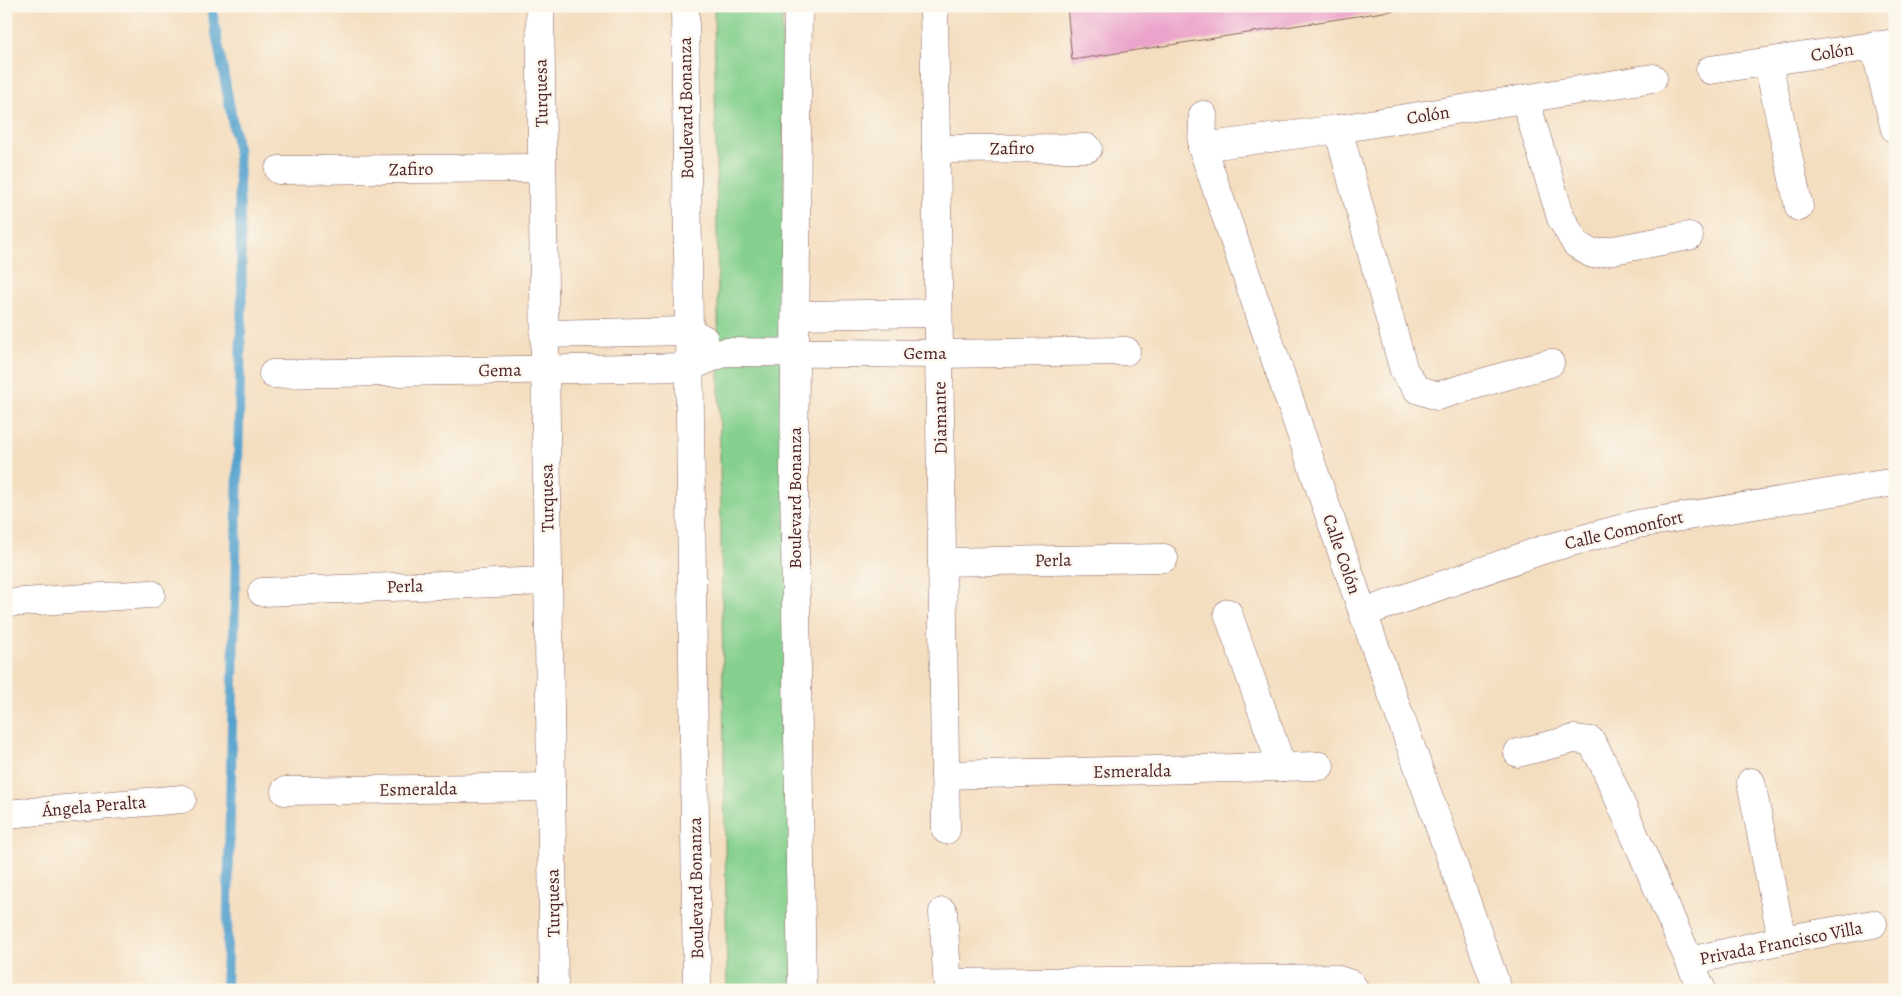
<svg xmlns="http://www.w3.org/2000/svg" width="1901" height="996" viewBox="0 0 1901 996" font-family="Alegreya,serif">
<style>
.green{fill:#85d08e;stroke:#68785c}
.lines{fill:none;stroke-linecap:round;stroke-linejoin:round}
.stream{stroke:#54a2ce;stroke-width:10}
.building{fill:#eba2cb}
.minor-casing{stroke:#86625f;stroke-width:29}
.minor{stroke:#fff;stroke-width:28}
.labels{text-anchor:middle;stroke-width:5;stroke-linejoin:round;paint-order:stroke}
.street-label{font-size:18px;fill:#4a1f2b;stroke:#fbf7ec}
</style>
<rect width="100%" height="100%" fill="#fbf7ec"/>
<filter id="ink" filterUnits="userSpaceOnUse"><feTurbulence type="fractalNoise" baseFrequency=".02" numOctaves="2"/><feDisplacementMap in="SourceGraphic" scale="10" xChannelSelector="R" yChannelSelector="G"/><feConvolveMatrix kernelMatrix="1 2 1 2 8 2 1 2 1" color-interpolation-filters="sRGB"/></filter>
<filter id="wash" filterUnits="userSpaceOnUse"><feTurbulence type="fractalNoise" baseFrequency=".0096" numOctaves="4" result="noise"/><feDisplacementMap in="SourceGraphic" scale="20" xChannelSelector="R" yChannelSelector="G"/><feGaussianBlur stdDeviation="1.12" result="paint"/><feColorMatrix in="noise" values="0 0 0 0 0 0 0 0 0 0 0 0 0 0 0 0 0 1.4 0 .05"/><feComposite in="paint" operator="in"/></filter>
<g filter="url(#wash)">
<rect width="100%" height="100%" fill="#f4dec0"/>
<path class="green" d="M 714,6 L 782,6 L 793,990 L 727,990 Z"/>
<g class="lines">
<path class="stream" d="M 211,6 L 238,151 L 242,288 L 226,990"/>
</g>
<g id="blocks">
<path class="building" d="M 1067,6 L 1416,6 L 1416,7 L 1072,60 Z"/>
</g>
</g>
<g filter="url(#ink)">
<use href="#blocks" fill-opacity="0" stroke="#86625f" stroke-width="1"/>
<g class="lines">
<defs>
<g id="minor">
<path d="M 540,6 L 554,990"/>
<path d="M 685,6 L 697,990"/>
<path d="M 798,6 L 794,479 L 802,990"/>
<path d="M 934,6 L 946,830"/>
<path d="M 1874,45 L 1895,129"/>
<path d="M 1768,62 L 1799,207"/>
<path d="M 1710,70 L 1895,43"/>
<path d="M 1525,99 L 1561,218 L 1576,244 L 1592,254 L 1689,236"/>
<path d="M 1203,115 L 1202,147 L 1363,613 L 1498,990"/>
<path d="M 1338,129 L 1404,371 L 1417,389 L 1437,396 L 1550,363"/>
<path d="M 1202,147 L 1338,129 L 1653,78"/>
<path d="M 936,149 L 1088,148"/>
<path d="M 279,170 L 542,168"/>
<path d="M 796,315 L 938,313"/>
<path d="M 544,334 L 689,331 L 704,339"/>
<path d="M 273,374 L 689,367 L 725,352 L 939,354 L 1126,351"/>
<path d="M 942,562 L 1164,558"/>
<path d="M 262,592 L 548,581"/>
<path d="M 6,603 L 151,594"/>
<path d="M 1228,613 L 1282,767"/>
<path d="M 1363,613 L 1542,550 L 1638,524 L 1895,482"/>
<path d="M 1518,753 L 1574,739 L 1591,741 L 1604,765 L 1702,990"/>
<path d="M 945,775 L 1320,766"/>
<path d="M 1751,782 L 1782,940"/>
<path d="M 285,791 L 551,787"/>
<path d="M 6,814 L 182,799"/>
<path d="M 943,912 L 948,990"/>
<path d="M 1690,961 L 1782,940 L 1873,924"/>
<path d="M 948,983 L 1333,978 L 1351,984 L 1355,990"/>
</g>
</defs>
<use href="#minor" class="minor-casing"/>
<use href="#minor" class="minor"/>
</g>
</g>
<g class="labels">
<g class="street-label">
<text transform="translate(1832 52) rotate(-9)" y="6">Colón</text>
<text transform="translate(541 93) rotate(-91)" y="6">Turquesa</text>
<text transform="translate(686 108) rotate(-91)" y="6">Boulevard Bonanza</text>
<text transform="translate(1428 115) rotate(-9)" y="6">Colón</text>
<text transform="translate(1012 148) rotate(-1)" y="6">Zafiro</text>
<text transform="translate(411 169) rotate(-1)" y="6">Zafiro</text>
<text x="925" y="359">Gema</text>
<text transform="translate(500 370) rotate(-1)" y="6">Gema</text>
<text transform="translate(940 418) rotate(-91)" y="6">Diamante</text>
<text transform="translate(547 498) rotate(-91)" y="6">Turquesa</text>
<text transform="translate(795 498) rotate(-90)" y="6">Boulevard Bonanza</text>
<text transform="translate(1624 530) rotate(-13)" y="6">Calle Comonfort</text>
<text transform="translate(1342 554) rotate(71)" y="6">Calle Colón</text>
<text transform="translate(1053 560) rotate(-1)" y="6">Perla</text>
<text transform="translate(405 586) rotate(-2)" y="6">Perla</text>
<text transform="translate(1132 771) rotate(-1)" y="6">Esmeralda</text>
<text transform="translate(418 789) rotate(-1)" y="6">Esmeralda</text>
<text transform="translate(94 806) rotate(-5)" y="6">Ángela Peralta</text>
<text transform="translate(696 888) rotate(-91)" y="6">Boulevard Bonanza</text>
<text transform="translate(553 903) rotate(-91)" y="6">Turquesa</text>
<text transform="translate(1781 943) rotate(-11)" y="6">Privada Francisco Villa</text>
</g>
</g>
<rect width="1901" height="996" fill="none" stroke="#fbf7ec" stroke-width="25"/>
</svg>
